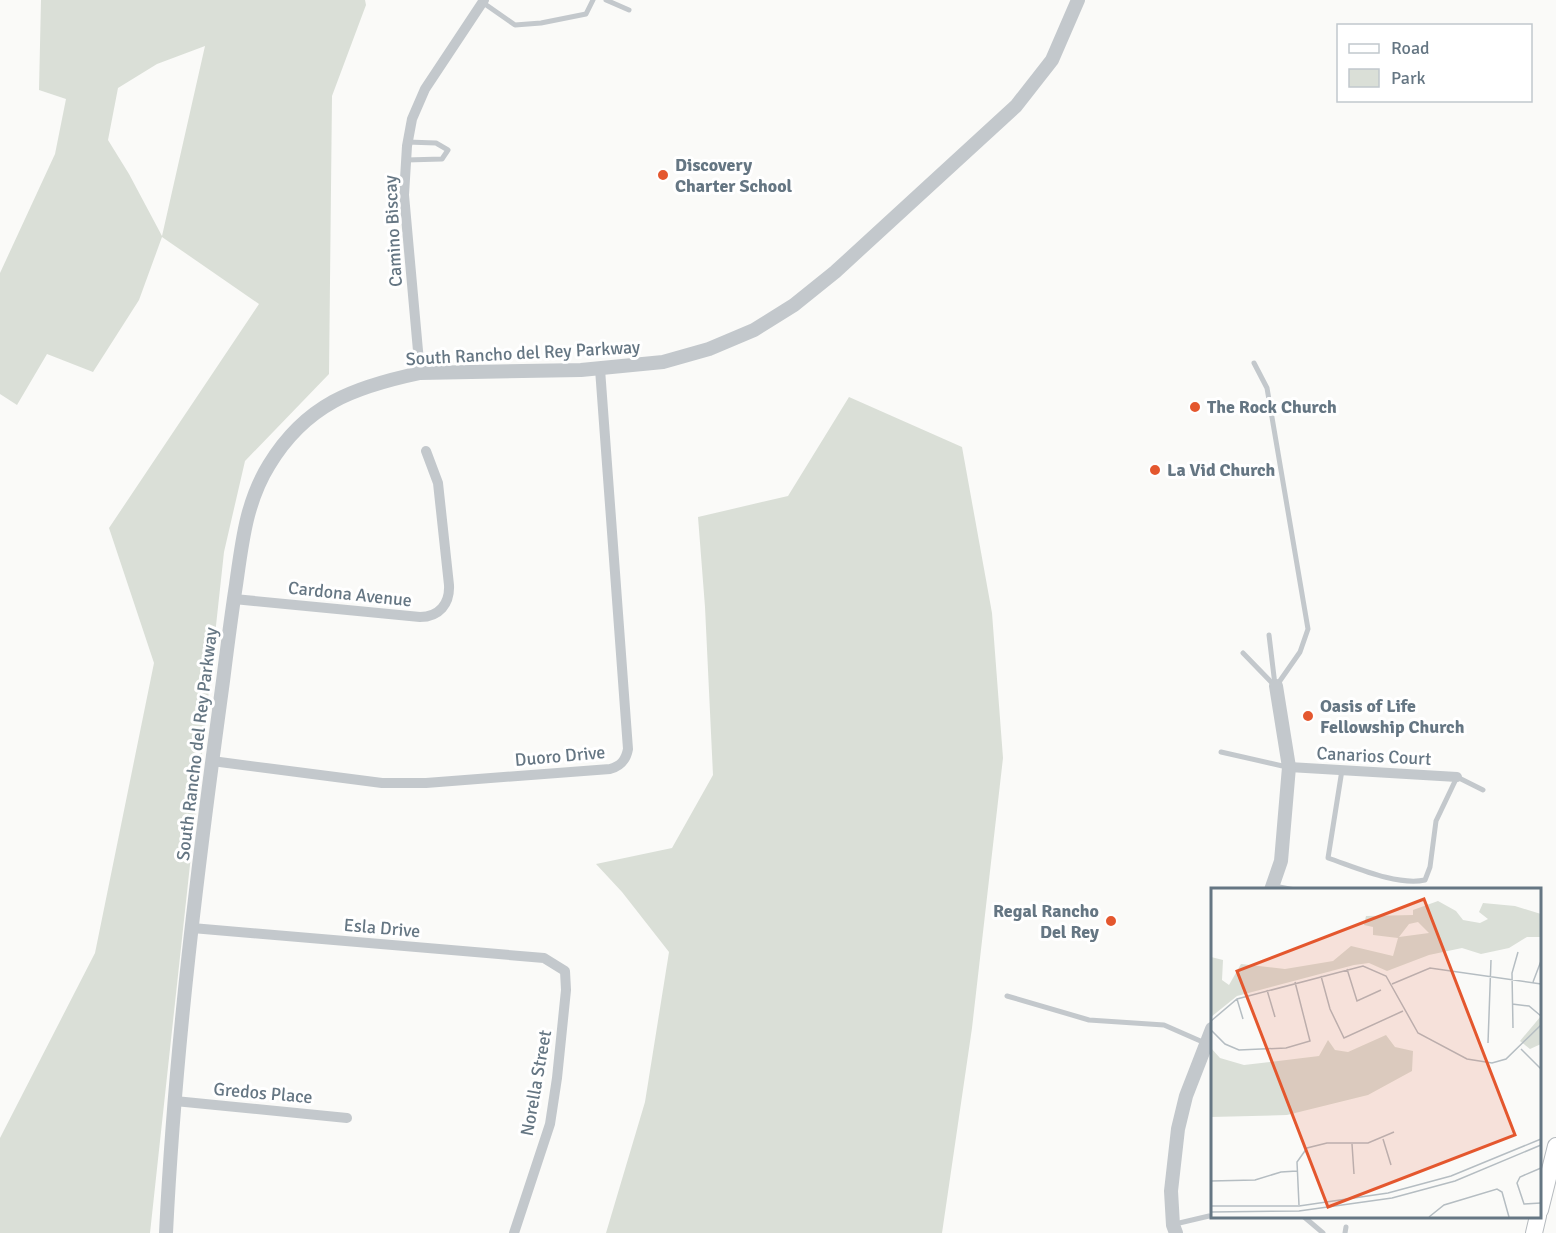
<svg xmlns="http://www.w3.org/2000/svg" width="1556" height="1233" viewBox="0 0 1556 1233" font-family="Signika,sans-serif">
<style>
.green{fill:#dadfd7;fill-rule:evenodd}
.lines{fill:none;stroke-linecap:round;stroke-linejoin:round}
.primary-casing{stroke:#b5babe;stroke-width:18}
.service{stroke:#c3c8cc;stroke-width:5}
.minor{stroke:#c3c8cc;stroke-width:10}
.tertiary{stroke:#c3c8cc;stroke-width:14}
.primary{stroke:#fff;stroke-width:16}
.poi-dot{fill:#e4572e;stroke:#fff;stroke-width:2}
.labels{text-anchor:middle;stroke-width:6;stroke-linejoin:round;paint-order:stroke}
.poi-label{font-size:18px;font-weight:bold;fill:#657683;stroke:#fff;text-anchor:start}
.street-label{font-size:18px;fill:#657683;stroke:#fff}
.inset-road{fill:none;stroke:#b5bdc2;stroke-width:1.5}
.view{fill:#e4572e;fill-opacity:0.15;stroke:#e4572e;stroke-width:3}
.inset-edge{fill:none;stroke:#657683;stroke-width:3}
</style>
<rect width="100%" height="100%" fill="#fafaf8"/>
<g class="green">
<path d="M 41,0 L 365,0 L 366,5 L 332,96 L 329,374 L 245,461 L 224,552 L 150,1233 L 0,1233 L 0,1138 L 95,953 L 154,663 L 109,528 L 259,304 L 162,237 L 139,300 L 93,372 L 47,354 L 17,405 L 0,394 L 0,273 L 55,154 L 66,99 L 39,90 ZM 205,46 L 162,236 L 129,174 L 108,140 L 118,88 L 157,64 Z"/>
<path d="M 849,397 L 962,447 L 992,613 L 1003,758 L 972,1028 L 942,1233 L 606,1233 L 645,1102 L 669,952 L 622,892 L 596,864 L 672,848 L 713,775 L 705,607 L 698,517 L 788,496 Z"/>
</g>
<g class="lines">
<defs>
<g id="primary">
<path d="M 1540,1210 L 1556,1146"/>
<path d="M 1534,1233 L 1538,1216"/>
</g>
</defs>
<use href="#primary" class="primary-casing"/>
<g class="service">
<path d="M 606,0 L 629,10"/>
<path d="M 482,2 L 515,25 L 541,23 L 586,14 L 593,0"/>
<path d="M 406,160 L 442,159 L 448,150 L 436,143 L 407,142"/>
<path d="M 1254,363 L 1267,388 L 1308,629 L 1300,652 L 1277,685"/>
<path d="M 1269,635 L 1275,685"/>
<path d="M 1243,653 L 1274,685"/>
<path d="M 1221,752 L 1287,767"/>
<path d="M 1342,770 L 1328,858 C 1355,867 1397,886 1425,880 L 1430,867 L 1436,821 L 1457,777 L 1483,790"/>
<path d="M 1274,886 L 1295,890"/>
<path d="M 1007,996 L 1089,1020 L 1164,1025 L 1205,1043"/>
<path d="M 1303,1216 L 1323,1233"/>
<path d="M 1175,1224 L 1209,1216"/>
<path d="M 1345,1233 L 1346,1227"/>
</g>
<g class="minor">
<path d="M 420,373 L 404,195 L 407,146 L 412,119 L 425,89 L 484,0"/>
<path d="M 234,599 L 420,617 C 439,617 450,604 449,585 L 438,483 L 426,451"/>
<path d="M 212,761 L 382,783 L 426,783 L 610,769 C 621,766 626,760 628,749 L 600,369"/>
<path d="M 1289,767 L 1457,777"/>
<path d="M 192,928 L 544,958 L 565,971 L 566,990 L 557,1078 L 550,1124 L 514,1233"/>
<path d="M 175,1101 L 347,1118"/>
</g>
<g class="tertiary">
<path d="M 1271,890 L 1281,861 L 1289,767 L 1276,686"/>
<path d="M 166,1233 C 175,1048 198,864 223,681 C 227,649 231,617 236,585 C 242,543 246,502 269,465 C 306,404 354,387 420,373 L 581,370 L 663,362 L 709,349 L 754,330 L 794,305 L 835,272 L 1016,106 L 1052,60 L 1078,0"/>
<path d="M 1176,1233 L 1173,1225 L 1171,1191 L 1178,1129 L 1186,1096 L 1212,1029"/>
</g>
<use href="#primary" class="primary"/>
</g>
<g class="poi-dot">
<circle cx="663" cy="175" r="6"/>
<circle cx="1195" cy="407" r="6"/>
<circle cx="1155" cy="470" r="6"/>
<circle cx="1308" cy="716" r="6"/>
<circle cx="1111" cy="921" r="6"/>
</g>
<g class="labels">
<g class="poi-label">
<text x="675" y="171">Discovery<tspan x="675" dy="21">Charter School</tspan></text>
<text x="1207" y="413">The Rock Church</text>
<text x="1167" y="476">La Vid Church</text>
<text x="1320" y="712">Oasis of Life<tspan x="1320" dy="21">Fellowship Church</tspan></text>
<text x="1099" y="917" text-anchor="end">Regal Rancho<tspan x="1099" dy="21">Del Rey</tspan></text>
</g>
<g class="street-label">
<text transform="translate(393 231) rotate(-93)" y="6">Camino Biscay</text>
<text transform="translate(523 353) rotate(-3)" y="6">South Rancho del Rey Parkway</text>
<text transform="translate(350 594) rotate(6)" y="6">Cardona Avenue</text>
<text transform="translate(197 744) rotate(-83)" y="6">South Rancho del Rey Parkway</text>
<text transform="translate(560 756) rotate(-5)" y="6">Duoro Drive</text>
<text transform="translate(1374 756) rotate(3)" y="6">Canarios Court</text>
<text transform="translate(382 928) rotate(5)" y="6">Esla Drive</text>
<text transform="translate(536 1083) rotate(-80)" y="6">Norella Street</text>
<text transform="translate(263 1093) rotate(5)" y="6">Gredos Place</text>
</g>
</g>
<g transform="translate(1211 888)">
<rect width="330" height="330" fill="#fafaf8"/>
<path d="M 227,13 L 245,23 L 252,32 L 269,35 L 277,31 L 268,24 L 272,15 L 304,18 L 330,26 L 330,49 L 316,49 L 298,60 L 270,66 L 251,60 L 218,67 L 176,83 L 158,75 L 143,77 L 26,108 L 0,129 L 0,69 L 12,72 L 11,92 L 18,97 L 30,76 L 74,81 L 122,73 L 140,58 L 182,68 L 187,50 L 162,47 L 162,39 L 153,37 L 155,28 L 202,27 L 202,22 ZM 207,34 L 218,45 L 188,49 L 198,36 ZM 330,128 L 330,156 L 319,161 L 309,153 ZM 175,147 L 184,159 L 202,163 L 201,183 L 157,207 L 76,227 L 0,229 L 0,160 L 9,170 L 33,177 L 108,168 L 117,152 L 124,162 L 137,164 Z" fill="#dadfd7" fill-rule="evenodd"/>
<path class="inset-road" d="M 136,81 L 146,113 L 170,102M 110,88 L 119,121 L 133,150 L 192,123M 322,94 L 330,73M 181,96 L 219,80 L 330,96M 56,102 L 64,129M 26,111 L 32,131M 301,116 L 318,118 L 330,128M 0,133 L 26,111 L 152,78 L 175,88 L 207,145 L 256,171 L 281,175 L 295,171 L 330,137M 302,140 L 301,85 L 307,64M 0,142 L 14,156 L 28,162 L 75,160 L 99,153 L 84,94M 277,155 L 280,72M 310,161 L 330,181M 172,251 L 180,277M 141,256 L 143,286M 330,280 L 309,289 L 306,295 L 313,316 L 330,315M 0,293 L 44,292 L 70,284 L 86,283M 88,317 L 86,274 L 96,260 L 116,255 L 157,255 L 183,244M 0,318 L 88,318 L 177,305 L 240,288 L 330,251M 0,324 L 88,323 L 181,310 L 244,293 L 330,257M 218,329 L 233,317 L 286,301 L 291,304 L 298,329"/>
<path class="view" d="M 213,11 L 304,247 L 117,319 L 26,83 Z"/>
<rect width="330" height="330" class="inset-edge"/>
</g>
<rect x="1337" y="24" width="195" height="78" fill="#ffffff" stroke="#c1c8cd" stroke-width="1.5"/>
<rect x="1349" y="44" width="30" height="9" fill="#ffffff" stroke="#c1c8cd" stroke-width="1.5"/>
<text x="1391" y="54" font-size="18" fill="#657683">Road</text>
<rect x="1349" y="69" width="30" height="18" fill="#dadfd7" stroke="#c1c8cd" stroke-width="1.5"/>
<text x="1391" y="84" font-size="18" fill="#657683">Park</text>
</svg>
